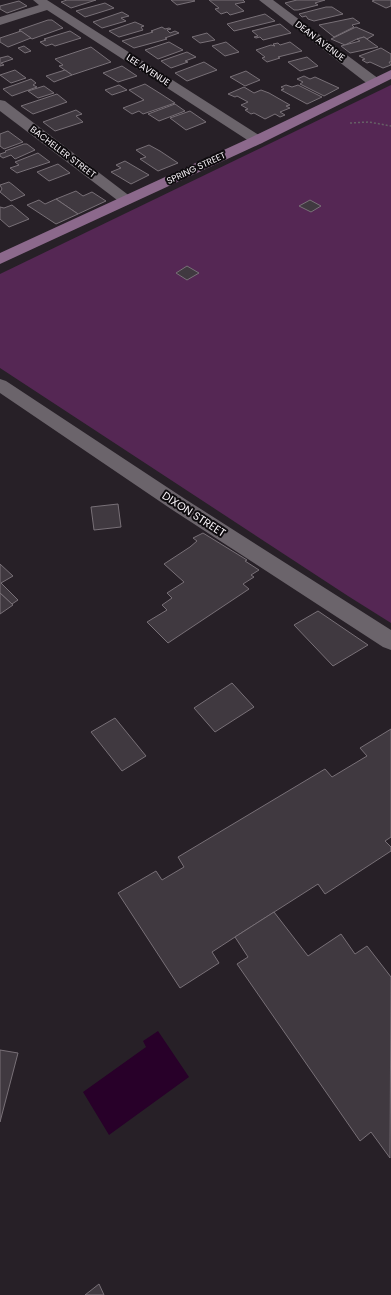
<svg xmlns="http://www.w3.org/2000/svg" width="391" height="1295" viewBox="0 0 391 1295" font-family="Poppins,sans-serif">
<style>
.green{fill:#552754}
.water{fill:#280029}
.building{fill:#403940;stroke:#787077}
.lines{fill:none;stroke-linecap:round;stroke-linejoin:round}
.path{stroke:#666066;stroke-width:1.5;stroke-dasharray:2 2;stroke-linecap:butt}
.street{fill:#6b646b;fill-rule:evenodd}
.secondary{fill:#8c698c;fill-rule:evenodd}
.labels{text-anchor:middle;stroke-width:4;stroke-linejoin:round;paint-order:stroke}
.far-street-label{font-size:9px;fill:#f7f2f7;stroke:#0e0b0e}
.street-label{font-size:11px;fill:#f7f2f7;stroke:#0e0b0e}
</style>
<rect width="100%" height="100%" fill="#272027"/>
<path class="green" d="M 391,85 L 391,623 L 348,596 L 0,368 L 0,274 Z"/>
<path class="water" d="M 158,1031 L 189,1077 L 109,1135 L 83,1092 L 146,1047 L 143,1041 Z"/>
<g class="building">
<path d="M 67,0 L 96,0 L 71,8 L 61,2 Z"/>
<path d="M 171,0 L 193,0 L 195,1 L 177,5 Z"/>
<path d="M 209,0 L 243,0 L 245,2 L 235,4 L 244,11 L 230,15 L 227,12 L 221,14 L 215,9 L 219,8 Z"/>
<path d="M 297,0 L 325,0 L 315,3 L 318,5 L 298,10 L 294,10 L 285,3 Z"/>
<path d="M 375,0 L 391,0 L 391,6 L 386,8 L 372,1 Z"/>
<path d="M 19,1 L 27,6 L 7,13 L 0,9 L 0,6 Z"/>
<path d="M 105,3 L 114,8 L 85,17 L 76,11 Z"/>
<path d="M 326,7 L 332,7 L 343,14 L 314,21 L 308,19 L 306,16 L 302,17 L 299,14 Z"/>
<path d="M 122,12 L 129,16 L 121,18 L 126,21 L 102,28 L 93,22 Z"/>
<path d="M 265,14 L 275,21 L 234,31 L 227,24 Z"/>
<path d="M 353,18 L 360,23 L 352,25 L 354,27 L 334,37 L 319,25 Z"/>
<path d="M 48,20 L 52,20 L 63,28 L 32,39 L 19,30 Z"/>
<path d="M 135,22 L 144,26 L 141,27 L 143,30 L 119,37 L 109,31 Z"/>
<path d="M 280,24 L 291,33 L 263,40 L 260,37 L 256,38 L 254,37 L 258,36 L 252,31 Z"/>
<path d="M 162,27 L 165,29 L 169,28 L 171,29 L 167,30 L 170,33 L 175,31 L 179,33 L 165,38 L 167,39 L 134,48 L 122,41 L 153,32 L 151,31 Z"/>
<path d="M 356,27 L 374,35 L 367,39 L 364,37 L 357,39 L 345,45 L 331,39 Z"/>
<path d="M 21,31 L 31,38 L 8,47 L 0,42 L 0,38 Z"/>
<path d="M 70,31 L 81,38 L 55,46 L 52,44 L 46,46 L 40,42 L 46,40 L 44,39 Z"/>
<path d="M 207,33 L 215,40 L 200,43 L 192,37 Z"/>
<path d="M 364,37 L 378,47 L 350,53 L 341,46 L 360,41 L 357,39 Z"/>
<path d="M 169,42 L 183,50 L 158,59 L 145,50 Z"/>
<path d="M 226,42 L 239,52 L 225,56 L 212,46 Z"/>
<path d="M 290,42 L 302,51 L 278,57 L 280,58 L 267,62 L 262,58 L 265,57 L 256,50 L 271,45 L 275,46 L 273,44 L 278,43 L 280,45 Z"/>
<path d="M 24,46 L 31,51 L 25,53 L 18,48 Z"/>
<path d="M 91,47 L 111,62 L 72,75 L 59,66 L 63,65 L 55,59 Z"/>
<path d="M 381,48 L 391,54 L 391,62 L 389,62 L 391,65 L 383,68 L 370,62 L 367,63 L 362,60 L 365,59 L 359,56 Z"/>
<path d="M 187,52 L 196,57 L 185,61 L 188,62 L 171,68 L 161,61 Z"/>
<path d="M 8,56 L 13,59 L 1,63 L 4,65 L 0,66 L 0,58 Z"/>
<path d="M 307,57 L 318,66 L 300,71 L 288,62 Z"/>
<path d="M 204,62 L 217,70 L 187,81 L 175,73 Z"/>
<path d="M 122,66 L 137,76 L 118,82 L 103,73 Z"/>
<path d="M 15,70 L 26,78 L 11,83 L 0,75 Z"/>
<path d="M 65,70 L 72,75 L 54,82 L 46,76 Z"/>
<path d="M 246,71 L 260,80 L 245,86 L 230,77 Z"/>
<path d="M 304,76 L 310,79 L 315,77 L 339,88 L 324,96 L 300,84 L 303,82 L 297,79 Z"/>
<path d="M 31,79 L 36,83 L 33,85 L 37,87 L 12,96 L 3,89 Z"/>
<path d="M 145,84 L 161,94 L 175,103 L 143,114 L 139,111 L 132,114 L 123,108 L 144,100 L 129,90 Z"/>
<path d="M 119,85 L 127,90 L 112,95 L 105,90 Z"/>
<path d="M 286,85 L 292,87 L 298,85 L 322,97 L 307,104 L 281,90 L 284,89 L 281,87 Z"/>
<path d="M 44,86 L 54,93 L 38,98 L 28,91 Z"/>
<path d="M 244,87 L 254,93 L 261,90 L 269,93 L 290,105 L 286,106 L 290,108 L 280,112 L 285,115 L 280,117 L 275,114 L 265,119 L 254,113 L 251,114 L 245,110 L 248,109 L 241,105 L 248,102 L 237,96 L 235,97 L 228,94 Z"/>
<path d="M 57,94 L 67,102 L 33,114 L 21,106 Z"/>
<path d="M 175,104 L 185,111 L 159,121 L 148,114 Z"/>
<path d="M 76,110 L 82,114 L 76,116 L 83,122 L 55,131 L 43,122 Z"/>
<path d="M 190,111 L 206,122 L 186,130 L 170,118 Z"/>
<path d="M 8,131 L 23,142 L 4,149 L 0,146 L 0,134 Z"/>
<path d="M 24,144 L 27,144 L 35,150 L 15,159 L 11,155 L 3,158 L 0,156 L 0,154 L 6,152 L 5,151 Z"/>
<path d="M 149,145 L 160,151 L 178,163 L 158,171 L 140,159 L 146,157 L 136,150 Z"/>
<path d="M 38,153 L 50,162 L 17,173 L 10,168 L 19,165 L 15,162 Z"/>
<path d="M 125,161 L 149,175 L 131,184 L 111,172 L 121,168 L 116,165 Z"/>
<path d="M 58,164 L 70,173 L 49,181 L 37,172 Z"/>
<path d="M 9,182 L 13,185 L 25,195 L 11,201 L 0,192 L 2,189 L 0,185 Z"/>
<path d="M 76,191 L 83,196 L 92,192 L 106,201 L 78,214 L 56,199 Z"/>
<path d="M 56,199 L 78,214 L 56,224 L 27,205 L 39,200 L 45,204 Z"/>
<path d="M 310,200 L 321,206 L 311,212 L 299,206 Z"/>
<path d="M 12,205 L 29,219 L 9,227 L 0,219 L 0,207 L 4,208 Z"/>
<path d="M 187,266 L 199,273 L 187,280 L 176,273 Z"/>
<path d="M 118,504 L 121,527 L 94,530 L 91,507 Z"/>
<path d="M 203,533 L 247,560 L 245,561 L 259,570 L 251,575 L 254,577 L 243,584 L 249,589 L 168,643 L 147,622 L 167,610 L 162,605 L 172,598 L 167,593 L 184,582 L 164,564 L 190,547 L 197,541 L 193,538 Z"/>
<path d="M 0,564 L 13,576 L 1,583 L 18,600 L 12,604 L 0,593 Z"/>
<path d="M 0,593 L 13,605 L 0,614 Z"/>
<path d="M 318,611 L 368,645 L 333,666 L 294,625 Z"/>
<path d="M 232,683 L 254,707 L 215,732 L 194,708 Z"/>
<path d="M 115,718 L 146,756 L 122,771 L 91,732 Z"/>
<path d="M 391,729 L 391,837 L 385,841 L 391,847 L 391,851 L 325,894 L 318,884 L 235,937 L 212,952 L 219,963 L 180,988 L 118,893 L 156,871 L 162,880 L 184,867 L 178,857 L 325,769 L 332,777 L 367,756 L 360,748 Z"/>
<path d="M 274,912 L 308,956 L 341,934 L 355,954 L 367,946 L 391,977 L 390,1158 L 371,1132 L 360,1141 L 237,964 L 248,957 L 235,937 Z"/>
<path d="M 0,1050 L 18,1053 L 0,1122 Z"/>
<path d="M 99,1284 L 104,1295 L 85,1295 Z"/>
</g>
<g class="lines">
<path class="path" d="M 350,123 L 369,122 L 391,126"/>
<g class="street">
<path d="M 33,0 L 47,0 L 262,137 L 264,140 L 262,143 L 257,144 L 252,143 L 47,10 L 0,25 L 0,17 L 39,5 Z"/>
<path d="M 259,0 L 273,0 L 379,79 L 381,82 L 379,85 L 369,85 Z"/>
<path d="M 0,100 L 5,101 L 131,197 L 134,200 L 131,203 L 126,205 L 121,203 L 0,111 Z"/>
<path d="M 0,379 L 6,381 L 185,499 L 391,630 L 391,650 L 383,647 L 171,509 L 0,393 Z"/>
</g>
<path class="secondary" d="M 391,70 L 391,79 L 262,143 L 0,264 L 0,253 L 252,137 Z"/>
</g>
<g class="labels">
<g class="far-street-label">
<text transform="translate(320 41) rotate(37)" y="3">DEAN AVENUE</text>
<text transform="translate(148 70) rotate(33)" y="3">LEE AVENUE</text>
<text transform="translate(63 152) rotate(37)" y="3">BACHELLER STREET</text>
<text transform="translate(196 168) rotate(-25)" y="3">SPRING STREET</text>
</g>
<g class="street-label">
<text transform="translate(194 514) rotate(33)" y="4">DIXON STREET</text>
</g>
</g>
</svg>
